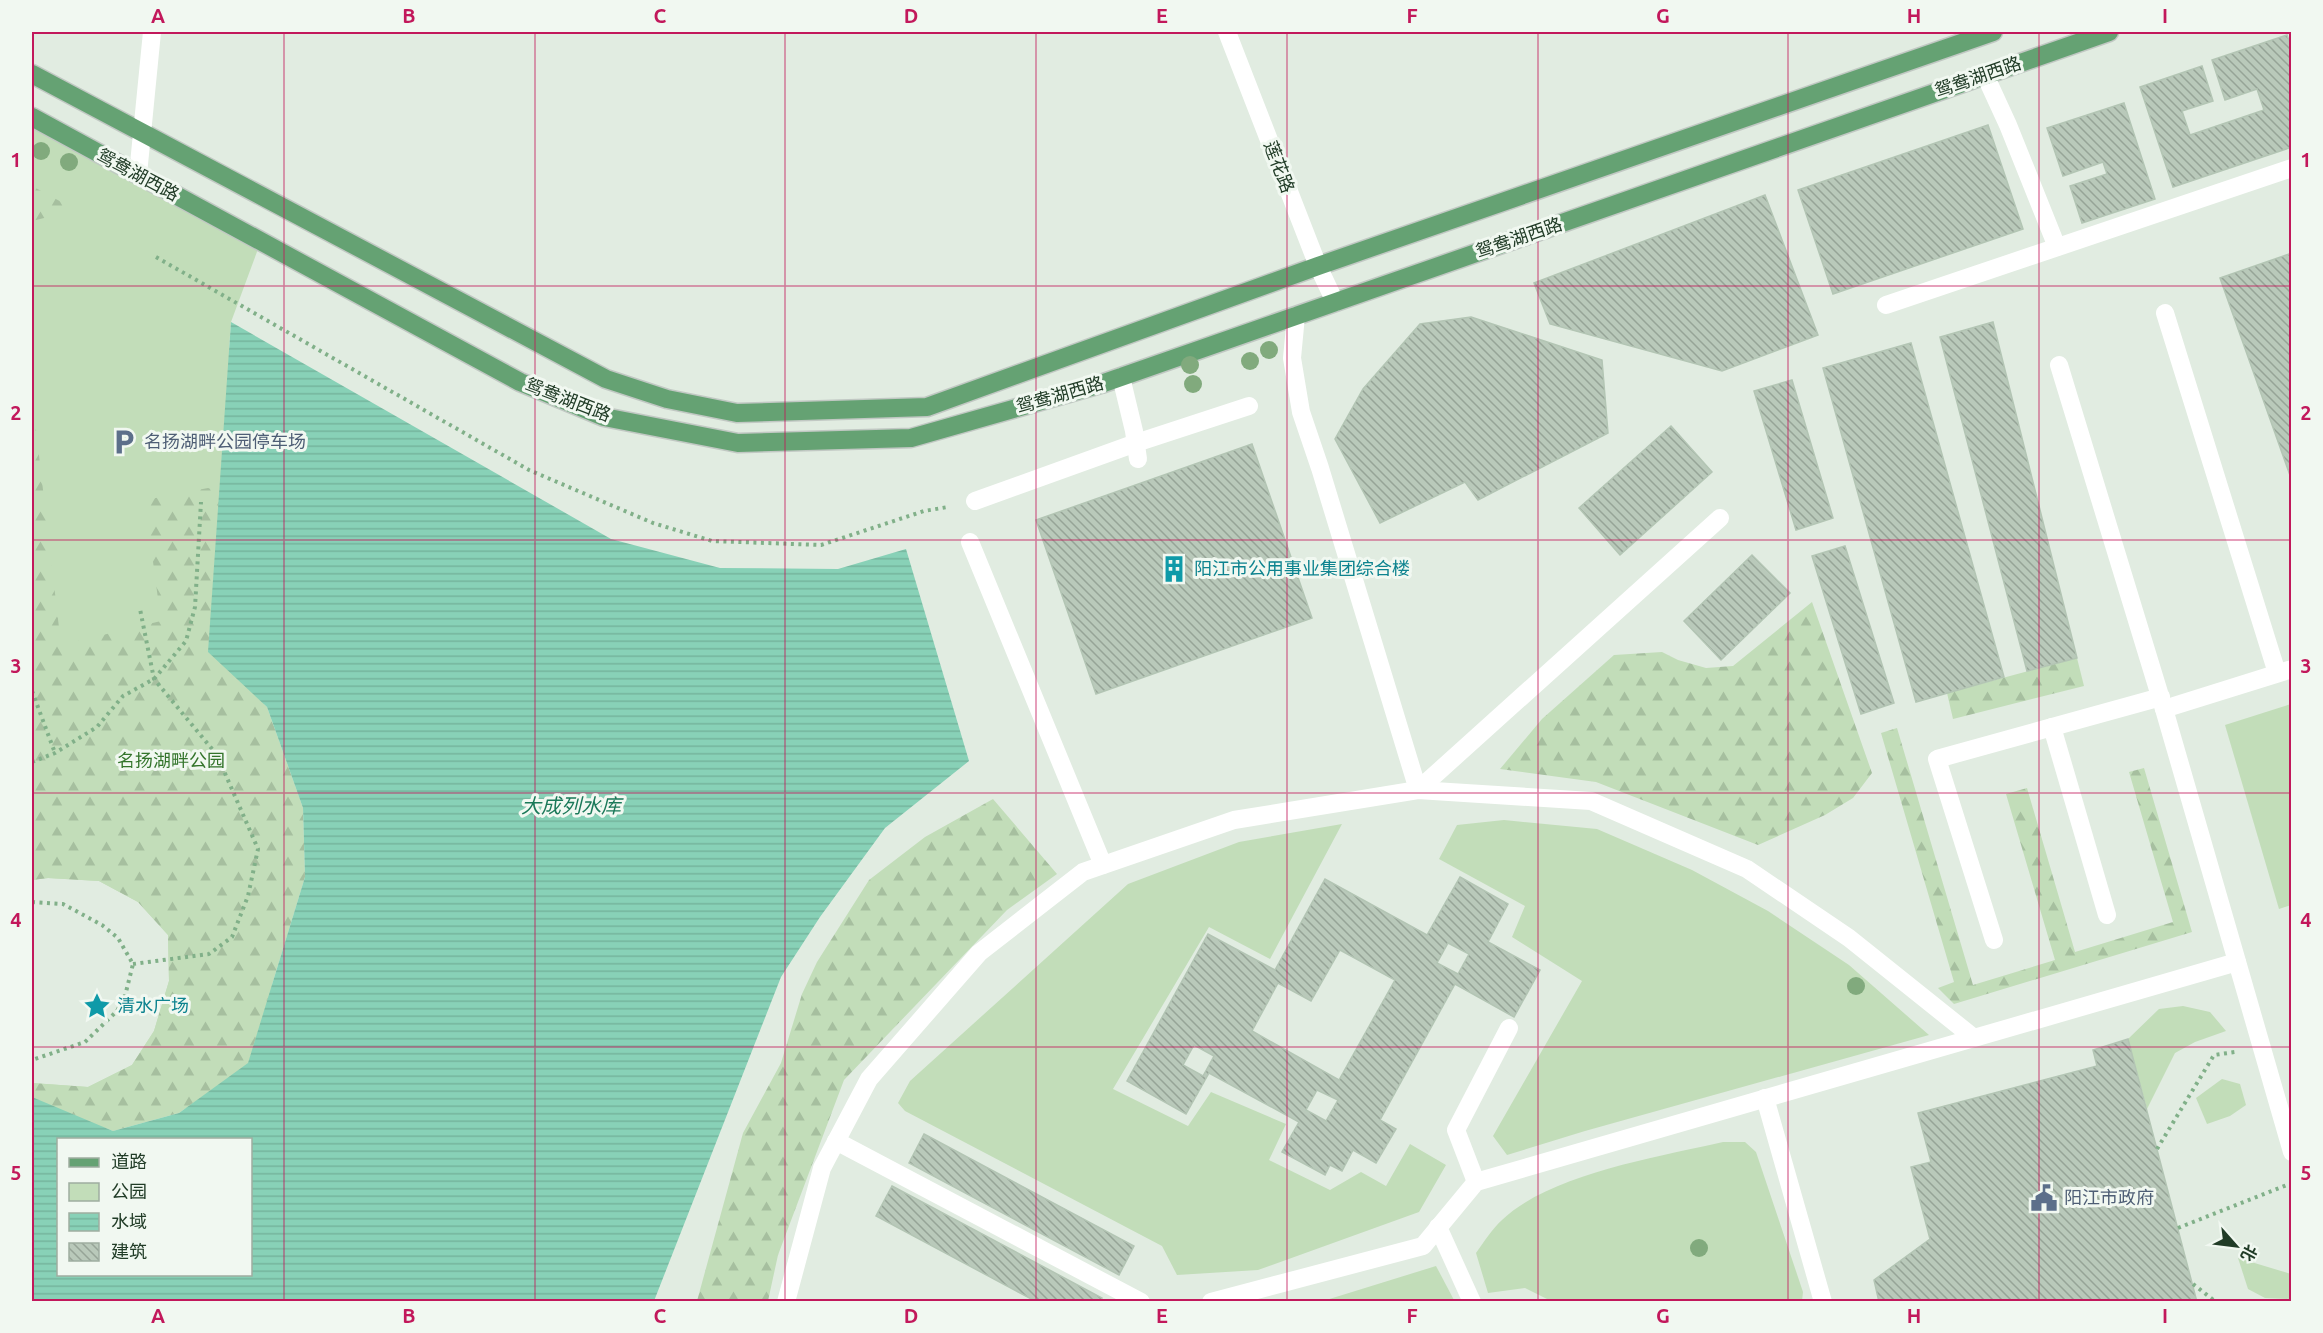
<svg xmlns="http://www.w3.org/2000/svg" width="2323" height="1333" viewBox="0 0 2323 1333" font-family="Ubuntu,'Noto Sans SC',sans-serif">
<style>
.green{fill:#c2ddb9}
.forest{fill:url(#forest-firs)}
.water{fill:url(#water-rules);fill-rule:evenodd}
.building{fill:url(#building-back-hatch);stroke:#b3c5b4;stroke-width:1.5;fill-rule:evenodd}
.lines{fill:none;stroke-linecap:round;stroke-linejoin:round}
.major-casing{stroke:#c1c8c3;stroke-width:21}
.path{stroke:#81b089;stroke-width:4;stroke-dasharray:3 4.5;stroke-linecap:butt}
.minor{stroke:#fff;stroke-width:18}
.major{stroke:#65a273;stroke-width:18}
.tree{fill:#81aa7d}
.grid{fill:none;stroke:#c2185b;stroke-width:1.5;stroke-opacity:0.55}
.labels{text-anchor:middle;stroke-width:6;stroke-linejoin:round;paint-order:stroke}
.street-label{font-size:18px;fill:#213c27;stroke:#f1f8f1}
.service-label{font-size:18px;fill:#4e5e75;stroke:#f1f8f1;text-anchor:start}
.culture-label{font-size:18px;fill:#0d838f;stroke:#f1f8f1;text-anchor:start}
.park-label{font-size:18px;fill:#33742b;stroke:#f1f8f1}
.water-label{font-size:20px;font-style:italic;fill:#1b7959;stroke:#f1f8f1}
.neatline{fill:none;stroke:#c2185b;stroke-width:2}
.grid-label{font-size:20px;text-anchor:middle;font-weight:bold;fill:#c2185b}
</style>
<defs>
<pattern id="forest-firs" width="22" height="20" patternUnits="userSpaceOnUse" patternTransform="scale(1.5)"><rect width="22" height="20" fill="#c2ddb9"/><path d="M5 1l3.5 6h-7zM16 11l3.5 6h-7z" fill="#a6bf9f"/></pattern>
<pattern id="water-rules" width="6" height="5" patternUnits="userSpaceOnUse" patternTransform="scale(1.5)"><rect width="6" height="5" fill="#88d1b7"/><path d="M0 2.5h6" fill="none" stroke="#75b49d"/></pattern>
<pattern id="building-back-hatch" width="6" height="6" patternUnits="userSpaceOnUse" patternTransform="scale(1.5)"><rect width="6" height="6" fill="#b9c9ba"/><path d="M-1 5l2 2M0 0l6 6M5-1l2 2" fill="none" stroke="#96a497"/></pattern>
</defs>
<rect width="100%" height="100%" fill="#e1ece1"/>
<g class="green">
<path d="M 32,119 L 258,249 L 231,322 L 229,349 L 254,363 L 275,1086 L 58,1140 L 32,1131 L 32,1083 L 88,1087 L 132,1065 L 154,1031 L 169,981 L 168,935 L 138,902 L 99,881 L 48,878 L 32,880 Z"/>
<path d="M 2291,704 L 2291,905 L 2279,909 L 2225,725 Z"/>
<path d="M 1504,820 L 1597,829 L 1692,870 L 1768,911 L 1849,965 L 1929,1035 L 1585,1131 L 1507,1155 L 1493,1136 L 1582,981 L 1512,937 L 1525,906 L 1439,859 L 1457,825 Z"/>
<path d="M 1342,824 L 1270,959 L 1209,927 L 1113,1089 L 1188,1126 L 1211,1092 L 1286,1124 L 1269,1160 L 1330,1190 L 1361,1172 L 1386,1186 L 1410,1144 L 1446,1165 L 1419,1212 L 1258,1270 L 1177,1275 L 1162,1246 L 905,1111 L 898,1103 L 910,1081 L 1128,884 L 1239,842 Z"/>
<path d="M 2183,1006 L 2210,1012 L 2226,1031 L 2195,1042 L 2175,1053 L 2147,1109 L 2128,1039 L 2159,1009 Z"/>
<path d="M 2222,1079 L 2240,1084 L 2246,1105 L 2230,1116 L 2207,1124 L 2196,1098 Z"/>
<path d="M 1723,1142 L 1745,1142 L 1756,1152 L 1803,1292 L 1802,1301 L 1553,1302 L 1525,1288 L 1488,1293 L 1476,1253 C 1484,1242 1492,1229 1502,1220 C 1550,1174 1658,1157 1723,1142 Z"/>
<path d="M 2238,1258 L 2291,1274 L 2291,1299 L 2265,1298 L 2248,1289 Z"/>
<path d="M 1436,1266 L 1454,1300 L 1452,1301 L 1323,1301 Z"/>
</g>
<g class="forest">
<path d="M 32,186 L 76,210 L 32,221 Z"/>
<path d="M 32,395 L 61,645 L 161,621 L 149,532 L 140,501 L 208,488 L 220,491 L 208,652 L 267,707 L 303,808 L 305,877 L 248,1063 L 179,1113 L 113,1131 L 32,1097 L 32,1083 L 88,1087 L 132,1065 L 154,1031 L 169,981 L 168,935 L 138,902 L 99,881 L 48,878 L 32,880 Z"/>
<path d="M 1812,602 L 1872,773 L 1853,798 L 1825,815 L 1758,845 L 1596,782 L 1500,769 L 1542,719 L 1614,655 L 1662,652 L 1678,660 L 1706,668 L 1733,666 Z"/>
<path d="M 2077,658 L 2084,686 L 1953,719 L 1947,693 Z"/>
<path d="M 1897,728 L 1973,985 L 2055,960 L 2006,794 L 2027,788 L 2075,952 L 2173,922 L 2129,772 L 2144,768 L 2192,932 L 1954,1004 L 1938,988 L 1954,982 L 1881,733 Z"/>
<path d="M 993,799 L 1057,874 L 1007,910 L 844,1080 L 778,1255 L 768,1301 L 697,1301 L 743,1133 L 781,1063 L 802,994 L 817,962 L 869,880 L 925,837 Z"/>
</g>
<path class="water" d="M 231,322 L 611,539 L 720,568 L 838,569 L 906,549 L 969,761 L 885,828 L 820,917 L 781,977 L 654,1301 L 32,1301 L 32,1097 L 113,1131 L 179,1113 L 248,1063 L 305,877 L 303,808 L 267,707 L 208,652 ZM 58,1140 L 250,1140 L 250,1274 L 58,1274 Z"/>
<g class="building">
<path d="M 2287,35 L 2292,49 L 2292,147 L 2173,187 L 2140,87 L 2202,66 L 2213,101 L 2182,111 L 2190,135 L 2264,110 L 2257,89 L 2225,100 L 2212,60 Z"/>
<path d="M 2124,103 L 2155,199 L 2082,223 L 2070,186 L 2107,174 L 2103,162 L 2063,176 L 2047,128 Z"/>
<path d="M 1988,125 L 2023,229 L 1833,294 L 1798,190 Z"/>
<path d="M 1765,195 L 1818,335 L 1722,371 L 1550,324 L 1534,283 Z"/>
<path d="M 2292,253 L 2292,481 L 2220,278 Z"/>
<path d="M 1471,317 L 1602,360 L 1608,433 L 1478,500 L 1465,482 L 1380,523 L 1335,439 L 1363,389 L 1420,324 Z"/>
<path d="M 1993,322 L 2077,658 L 2027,671 L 1940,337 Z"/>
<path d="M 1911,343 L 2004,677 L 1916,702 L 1823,368 Z"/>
<path d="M 1792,380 L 1833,518 L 1796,530 L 1754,391 Z"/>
<path d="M 1671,426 L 1712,472 L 1620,555 L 1579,508 Z"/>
<path d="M 1252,444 L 1312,618 L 1096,694 L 1036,520 Z"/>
<path d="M 1845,546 L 1894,703 L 1861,714 L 1812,556 Z"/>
<path d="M 1752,555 L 1790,593 L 1721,660 L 1684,621 Z"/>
<path d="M 1460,877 L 1508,904 L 1488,942 L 1540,970 L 1514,1017 L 1455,984 L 1380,1120 L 1396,1129 L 1376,1163 L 1353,1150 L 1342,1171 L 1330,1165 L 1325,1175 L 1282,1152 L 1299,1122 L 1209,1073 L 1186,1114 L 1127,1081 L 1208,934 L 1275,970 L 1325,879 L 1427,935 ZM 1448,943 L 1469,954 L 1458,974 L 1437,963 ZM 1340,950 L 1395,980 L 1339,1080 L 1252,1031 L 1278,983 L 1311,1001 ZM 1194,1045 L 1214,1056 L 1203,1076 L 1183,1065 ZM 1317,1090 L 1338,1100 L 1326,1121 L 1306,1110 Z"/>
<path d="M 2128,1039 L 2197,1302 L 1879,1302 L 1874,1280 L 1930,1239 L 1911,1167 L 1931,1162 L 1918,1113 L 2097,1066 L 2093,1050 Z"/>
<path d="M 924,1134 L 1134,1246 L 1119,1275 L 909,1163 Z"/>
<path d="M 892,1186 L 1102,1298 L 1100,1302 L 1037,1302 L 876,1216 Z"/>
</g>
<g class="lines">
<defs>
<g id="major">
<path d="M 32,74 L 606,379 L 667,399 L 737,413 L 927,407 L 1318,266 L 1993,32"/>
<path d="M 32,117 L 520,382 L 604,417 L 738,443 L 911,438 L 1101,384 L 2109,32"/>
</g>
</defs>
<use href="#major" class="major-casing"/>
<g class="path">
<path d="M 156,257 L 529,470 L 653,523 L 712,541 L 821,545 L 924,511 L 948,507"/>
<path d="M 32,691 L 55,753"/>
<path d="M 32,762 L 55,753 L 97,727 L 123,696 L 154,679 L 186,641 L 195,607 L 201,502"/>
<path d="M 32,902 L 63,904 L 102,925 L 118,938 L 133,964 L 125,996 L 117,1011 L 85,1042 L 32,1060"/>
<path d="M 133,964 L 209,954 L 232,937 L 248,896 L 258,849 L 217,755 L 154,679 L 140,609"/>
<path d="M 2157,1149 L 2214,1055 L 2235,1052"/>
<path d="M 2178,1228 L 2292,1183"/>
<path d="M 2193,1284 L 2216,1302"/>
</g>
<g class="minor">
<path d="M 1227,32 L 1318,266 L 1335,302"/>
<path d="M 1985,75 L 2008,125 L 2057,247"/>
<path d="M 138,174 L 152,32"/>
<path d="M 1886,305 L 2292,168"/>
<path d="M 2165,313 L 2277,673"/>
<path d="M 1296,316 L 1292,358 L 1301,412 L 1320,468 L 1418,790 L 1720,518"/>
<path d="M 2059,365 L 2164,709 L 2292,669"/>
<path d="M 1121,377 L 1134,431 L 1138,459"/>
<path d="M 975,501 L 1136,443 L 1249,406"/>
<path d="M 970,542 L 1103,865"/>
<path d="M 2164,709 L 2292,1152"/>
<path d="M 2052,727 L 2107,915"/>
<path d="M 1994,940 L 1937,759 L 2161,697"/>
<path d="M 1765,1098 L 1823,1302"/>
<path d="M 836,1141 L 1141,1302"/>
<path d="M 1476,1182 L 1456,1130 L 1509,1028"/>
<path d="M 1438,1227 L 1472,1302"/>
<path d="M 786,1302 L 822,1168 L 869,1079 L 979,953 L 1083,872 L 1234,820 L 1418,790 L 1591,801 L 1747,869 L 1849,938 L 1974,1038"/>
<path d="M 1211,1302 L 1423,1246 L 1476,1182 L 2237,962"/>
</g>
<use href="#major" class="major"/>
</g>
<g class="tree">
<circle cx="41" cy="151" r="9"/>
<circle cx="69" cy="162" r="9"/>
<circle cx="1269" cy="350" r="9"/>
<circle cx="1250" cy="361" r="9"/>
<circle cx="1190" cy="365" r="9"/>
<circle cx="1193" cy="384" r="9"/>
<circle cx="1856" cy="986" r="9"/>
<circle cx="1699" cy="1248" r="9"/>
</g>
<path class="grid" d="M 284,32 L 284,1302M 535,32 L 535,1302M 785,32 L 785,1302M 1036,32 L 1036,1302M 1287,32 L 1287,1302M 1538,32 L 1538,1302M 1788,32 L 1788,1302M 2039,32 L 2039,1302M 32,286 L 2292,286M 32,540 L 2292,540M 32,793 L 2292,793M 32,1047 L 2292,1047"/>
<defs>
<symbol id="parking-bare" viewBox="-9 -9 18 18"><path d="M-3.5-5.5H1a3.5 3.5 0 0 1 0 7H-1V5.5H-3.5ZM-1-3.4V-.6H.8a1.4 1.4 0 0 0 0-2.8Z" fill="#5c6f8a" stroke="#f1f8f1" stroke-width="2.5" paint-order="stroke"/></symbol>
<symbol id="building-bare" viewBox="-9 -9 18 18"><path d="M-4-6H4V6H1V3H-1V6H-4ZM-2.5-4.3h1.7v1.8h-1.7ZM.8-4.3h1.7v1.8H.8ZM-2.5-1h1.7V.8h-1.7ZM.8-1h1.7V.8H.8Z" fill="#0f9aa8" stroke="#f1f8f1" stroke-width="2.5" paint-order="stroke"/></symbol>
<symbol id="sight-bare" viewBox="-9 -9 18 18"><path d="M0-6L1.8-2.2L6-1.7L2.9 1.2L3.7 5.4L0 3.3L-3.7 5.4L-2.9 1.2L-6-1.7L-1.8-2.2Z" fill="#0f9aa8" stroke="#f1f8f1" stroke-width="2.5" paint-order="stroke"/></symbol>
<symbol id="civic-bare" viewBox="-9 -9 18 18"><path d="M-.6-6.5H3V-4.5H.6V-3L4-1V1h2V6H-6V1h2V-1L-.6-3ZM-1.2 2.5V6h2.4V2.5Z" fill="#5c6f8a" stroke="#f1f8f1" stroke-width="2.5" paint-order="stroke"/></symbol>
</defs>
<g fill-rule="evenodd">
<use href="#parking-bare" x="105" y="423" width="38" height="38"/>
<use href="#building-bare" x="1155" y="550" width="38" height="38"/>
<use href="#sight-bare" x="78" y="987" width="38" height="38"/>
<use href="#civic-bare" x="2025" y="1179" width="38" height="38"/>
</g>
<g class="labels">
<g class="street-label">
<text transform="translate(1978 77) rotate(-19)" y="6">鸳鸯湖西路</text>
<text transform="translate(1279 167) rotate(69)" y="6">莲花路</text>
<text transform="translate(138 175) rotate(28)" y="6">鸳鸯湖西路</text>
<text transform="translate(1519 238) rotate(-19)" y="6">鸳鸯湖西路</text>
<text transform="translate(1060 395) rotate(-16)" y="6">鸳鸯湖西路</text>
<text transform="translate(568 400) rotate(21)" y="6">鸳鸯湖西路</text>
</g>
<g class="service-label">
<text x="144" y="448">名扬湖畔公园停车场</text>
<text x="2064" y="1204">阳江市政府</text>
</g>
<g class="culture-label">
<text x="1194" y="575">阳江市公用事业集团综合楼</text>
<text x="117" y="1012">清水广场</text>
</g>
<g class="park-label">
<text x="171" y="767">名扬湖畔公园</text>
</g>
<g class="water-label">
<text x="571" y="813">大成列水库</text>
</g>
</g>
<rect width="2323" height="1333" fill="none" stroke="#f1f8f1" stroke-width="66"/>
<rect x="57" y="1138" width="195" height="138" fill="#f1f8f1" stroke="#9eada0" stroke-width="1.5"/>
<rect x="69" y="1158" width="30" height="9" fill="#65a273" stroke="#9eada0" stroke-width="1.5"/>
<text x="111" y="1168" font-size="18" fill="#213c27">道路</text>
<rect x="69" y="1183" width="30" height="18" fill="#c2ddb9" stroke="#9eada0" stroke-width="1.5"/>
<text x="111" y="1198" font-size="18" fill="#213c27">公园</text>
<rect x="69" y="1213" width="30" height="18" fill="url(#water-rules)" stroke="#9eada0" stroke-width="1.5"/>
<text x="111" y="1228" font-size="18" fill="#213c27">水域</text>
<rect x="69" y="1243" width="30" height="18" fill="url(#building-back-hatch)" stroke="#9eada0" stroke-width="1.5"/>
<text x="111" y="1258" font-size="18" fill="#213c27">建筑</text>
<g transform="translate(2236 1246) rotate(118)" stroke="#f1f8f1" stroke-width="4.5" paint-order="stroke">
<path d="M0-4.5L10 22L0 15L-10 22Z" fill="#213c27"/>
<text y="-9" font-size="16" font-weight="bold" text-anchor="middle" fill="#213c27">北</text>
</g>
<rect x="33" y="33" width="2257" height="1267" class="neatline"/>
<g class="grid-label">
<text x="158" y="23">A</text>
<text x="409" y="23">B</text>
<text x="660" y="23">C</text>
<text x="911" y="23">D</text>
<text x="1162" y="23">E</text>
<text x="1412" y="23">F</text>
<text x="1663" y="23">G</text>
<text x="1914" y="23">H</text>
<text x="2165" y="23">I</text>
<text x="16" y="167">1</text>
<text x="2306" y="167">1</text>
<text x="16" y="420">2</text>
<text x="2306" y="420">2</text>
<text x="16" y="673">3</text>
<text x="2306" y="673">3</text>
<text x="16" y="927">4</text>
<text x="2306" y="927">4</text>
<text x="16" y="1180">5</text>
<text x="2306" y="1180">5</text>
<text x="158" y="1323">A</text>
<text x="409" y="1323">B</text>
<text x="660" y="1323">C</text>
<text x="911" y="1323">D</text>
<text x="1162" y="1323">E</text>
<text x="1412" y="1323">F</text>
<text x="1663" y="1323">G</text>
<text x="1914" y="1323">H</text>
<text x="2165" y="1323">I</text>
</g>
</svg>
